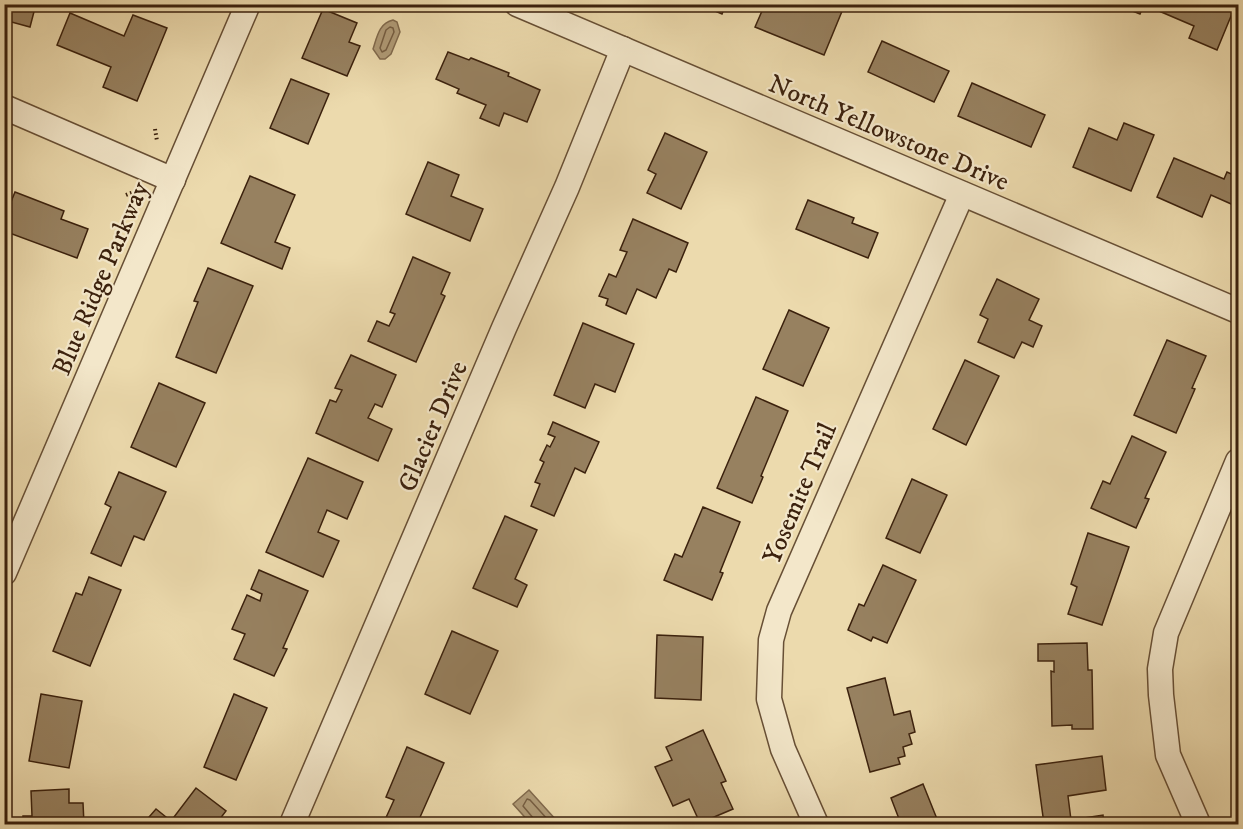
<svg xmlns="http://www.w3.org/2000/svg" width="1243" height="829" viewBox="0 0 1243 829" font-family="'IM FELL DW Pica',serif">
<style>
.water{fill:#b09b77;stroke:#816a4d;stroke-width:1.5}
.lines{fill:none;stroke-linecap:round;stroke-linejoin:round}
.shore{stroke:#765e42;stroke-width:1.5}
.building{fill:#978160;stroke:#3b210d;stroke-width:1.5}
.minor-casing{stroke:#674f35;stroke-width:27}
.path{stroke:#3b210d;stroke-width:4;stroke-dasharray:1.5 3;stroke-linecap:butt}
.minor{stroke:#f3e7ca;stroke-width:24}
.labels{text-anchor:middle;stroke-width:4.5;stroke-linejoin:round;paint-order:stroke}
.street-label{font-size:26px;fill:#3b210d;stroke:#f3e7ca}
</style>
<rect width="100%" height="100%" fill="#ecdaad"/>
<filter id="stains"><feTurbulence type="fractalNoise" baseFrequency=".00333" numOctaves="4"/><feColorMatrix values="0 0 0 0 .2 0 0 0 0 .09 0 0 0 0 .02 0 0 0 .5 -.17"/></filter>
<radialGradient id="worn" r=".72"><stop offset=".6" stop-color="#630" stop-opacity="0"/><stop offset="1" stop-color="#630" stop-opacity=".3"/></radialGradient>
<g class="water">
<path d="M 393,20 L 397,22 L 400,32 L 391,54 L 385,59 L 380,59 L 373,49 C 377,37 379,23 393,20 Z"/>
<path d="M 529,790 L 557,821 L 554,824 L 531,824 L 513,804 Z"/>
</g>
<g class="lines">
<g class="shore">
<path d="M 390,27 L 393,28 L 394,32 L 386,50 L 382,52 L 380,48 L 386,30 Z"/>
<path d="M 535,824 L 534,819 L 523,806 L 527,799 L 530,800 L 549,821 L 550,824"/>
</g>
</g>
<g class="building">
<path d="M 4,4 L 36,4 L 30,27 L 4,20 Z"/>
<path d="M 699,4 L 726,4 L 722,14 Z"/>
<path d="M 765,4 L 845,4 L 824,55 L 755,27 Z"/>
<path d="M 1115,4 L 1144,4 L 1140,14 Z"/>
<path d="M 1162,4 L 1236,4 L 1217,50 L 1189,38 L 1194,26 L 1159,11 Z"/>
<path d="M 323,9 L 357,23 L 349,42 L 360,46 L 347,76 L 302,58 Z"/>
<path d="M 70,13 L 124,36 L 133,15 L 167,28 L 137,101 L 103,87 L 111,67 L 57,45 Z"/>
<path d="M 882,41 L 949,71 L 934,102 L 868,72 Z"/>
<path d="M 448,52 L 469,60 L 471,58 L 509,73 L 508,76 L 540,90 L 527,122 L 504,113 L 499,126 L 480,118 L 486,105 L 457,93 L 459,89 L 436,79 Z"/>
<path d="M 291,79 L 329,94 L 308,144 L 270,128 Z"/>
<path d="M 972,83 L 1045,115 L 1031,147 L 958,116 Z"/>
<path d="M 1124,123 L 1154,135 L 1131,191 L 1073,167 L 1089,128 L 1117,140 Z"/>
<path d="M 665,133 L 707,152 L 681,209 L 647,193 L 656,174 L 648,170 Z"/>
<path d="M 1174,158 L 1224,179 L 1227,172 L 1238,177 L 1238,207 L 1211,195 L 1202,217 L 1157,197 Z"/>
<path d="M 428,162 L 459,175 L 451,196 L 483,209 L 470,241 L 406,214 Z"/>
<path d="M 250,176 L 295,195 L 275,242 L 290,248 L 282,269 L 221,243 Z"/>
<path d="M 15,192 L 64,211 L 61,219 L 88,229 L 77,258 L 4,231 L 4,219 Z"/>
<path d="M 808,200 L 854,218 L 852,223 L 878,233 L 868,258 L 796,229 Z"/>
<path d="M 633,219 L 688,243 L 676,272 L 669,269 L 656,298 L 637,289 L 626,314 L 606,305 L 608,299 L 599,296 L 609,274 L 616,277 L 627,252 L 620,250 Z"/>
<path d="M 413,257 L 450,273 L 441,294 L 445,296 L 416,362 L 368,341 L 377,321 L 389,326 L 395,314 L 390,312 Z"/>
<path d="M 208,268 L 253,286 L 216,373 L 176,357 L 198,302 L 194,301 Z"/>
<path d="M 997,279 L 1039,299 L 1029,320 L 1042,326 L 1033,347 L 1022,342 L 1014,358 L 978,342 L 988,319 L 980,315 Z"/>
<path d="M 789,310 L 829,328 L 803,386 L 763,369 Z"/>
<path d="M 583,323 L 634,344 L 615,392 L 595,384 L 585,408 L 554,395 Z"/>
<path d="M 1167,340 L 1206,356 L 1192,388 L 1195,389 L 1176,433 L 1134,415 Z"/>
<path d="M 351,355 L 396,375 L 382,407 L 375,404 L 368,418 L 392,429 L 378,461 L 316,433 L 330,400 L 336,402 L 342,390 L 335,388 Z"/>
<path d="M 965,360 L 999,376 L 966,445 L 933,429 Z"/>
<path d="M 159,383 L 205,403 L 176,467 L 131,447 Z"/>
<path d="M 756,397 L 788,411 L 761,476 L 763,477 L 752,503 L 717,488 Z"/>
<path d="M 553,422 L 599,442 L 585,473 L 575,468 L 554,516 L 531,506 L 540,484 L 535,482 L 544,462 L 540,460 L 547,445 L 550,447 L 555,437 L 548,434 Z"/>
<path d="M 1132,436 L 1166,452 L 1145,498 L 1149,499 L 1136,528 L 1091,508 L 1103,481 L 1110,484 Z"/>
<path d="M 308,458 L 363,482 L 347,519 L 327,510 L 318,532 L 339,541 L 323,577 L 266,552 Z"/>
<path d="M 119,472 L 166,492 L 144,540 L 134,536 L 121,566 L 91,553 L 111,507 L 105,504 Z"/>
<path d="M 912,479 L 947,495 L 920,553 L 886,538 Z"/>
<path d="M 703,507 L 740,522 L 720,572 L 723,573 L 712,600 L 664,580 L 675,554 L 682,557 Z"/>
<path d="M 505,516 L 537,530 L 515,579 L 527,585 L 517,607 L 473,588 Z"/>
<path d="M 1088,533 L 1129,547 L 1102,625 L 1068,614 L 1077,587 L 1071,584 Z"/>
<path d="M 883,565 L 916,580 L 887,643 L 873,637 L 871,641 L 848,630 L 859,604 L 864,606 Z"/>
<path d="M 259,570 L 308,591 L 283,648 L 287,649 L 274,676 L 234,659 L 245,634 L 232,629 L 247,595 L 260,601 L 262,594 L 251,589 Z"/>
<path d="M 89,577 L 121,590 L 90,666 L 53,651 L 76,593 L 82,595 Z"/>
<path d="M 452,631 L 498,651 L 470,714 L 425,694 Z"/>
<path d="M 657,635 L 703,637 L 701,700 L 655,698 Z"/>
<path d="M 1087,643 L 1088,670 L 1092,670 L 1093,729 L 1072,729 L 1072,725 L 1052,726 L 1051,671 L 1054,672 L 1054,661 L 1038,661 L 1038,644 Z"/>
<path d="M 885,678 L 894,715 L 910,711 L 915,732 L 909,734 L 912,744 L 903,747 L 905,756 L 898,758 L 900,764 L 870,772 L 847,688 Z"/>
<path d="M 41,694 L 82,701 L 69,768 L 29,761 Z"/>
<path d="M 234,694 L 267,708 L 236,780 L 204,767 Z"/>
<path d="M 703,730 L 726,781 L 721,783 L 733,809 L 700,823 L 689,799 L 673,806 L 655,767 L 672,760 L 666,747 Z"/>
<path d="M 407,747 L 444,763 L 417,824 L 390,824 L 384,822 L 394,800 L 386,797 Z"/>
<path d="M 1102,756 L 1106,790 L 1068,796 L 1071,820 L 1103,815 L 1104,824 L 1044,824 L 1036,765 Z"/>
<path d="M 923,784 L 939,824 L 901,824 L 891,798 Z"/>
<path d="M 196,788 L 226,811 L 216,824 L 143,824 L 156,809 L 171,821 Z"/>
<path d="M 69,789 L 69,803 L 83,803 L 84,824 L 23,824 L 23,816 L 32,816 L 31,791 Z"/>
</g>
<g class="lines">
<defs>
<g id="minor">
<path d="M 517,4 L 1238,311"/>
<path d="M 4,107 L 173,180"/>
<path d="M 4,573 L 248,4"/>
<path d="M 292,824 L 504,328 L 567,187 L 623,49"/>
<path d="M 816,824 L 783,749 L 769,699 L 771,640 L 779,611 L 962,194"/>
<path d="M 1198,824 L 1168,755 L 1161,695 L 1160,669 L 1166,633 L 1238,461"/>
</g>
</defs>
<use href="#minor" class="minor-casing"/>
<g class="path">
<path d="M 155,129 L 157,141"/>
<path d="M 126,195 L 136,191"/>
</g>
<use href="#minor" class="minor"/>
</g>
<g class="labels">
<g class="street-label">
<text transform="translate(889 132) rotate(23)" y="9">North Yellowstone Drive</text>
<text transform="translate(100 278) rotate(-67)" y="9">Blue Ridge Parkway</text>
<text transform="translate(432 426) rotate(-67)" y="9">Glacier Drive</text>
<text transform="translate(799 493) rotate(-67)" y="9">Yosemite Trail</text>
</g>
</g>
<rect width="1243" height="829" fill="none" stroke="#ecdaad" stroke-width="24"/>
<rect x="6" y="6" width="1231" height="817" fill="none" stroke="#3b210d" stroke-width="3"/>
<rect x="12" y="12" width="1219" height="805" fill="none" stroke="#3b210d" stroke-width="1.5"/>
<rect width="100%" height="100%" filter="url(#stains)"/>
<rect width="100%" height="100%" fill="url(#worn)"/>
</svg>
